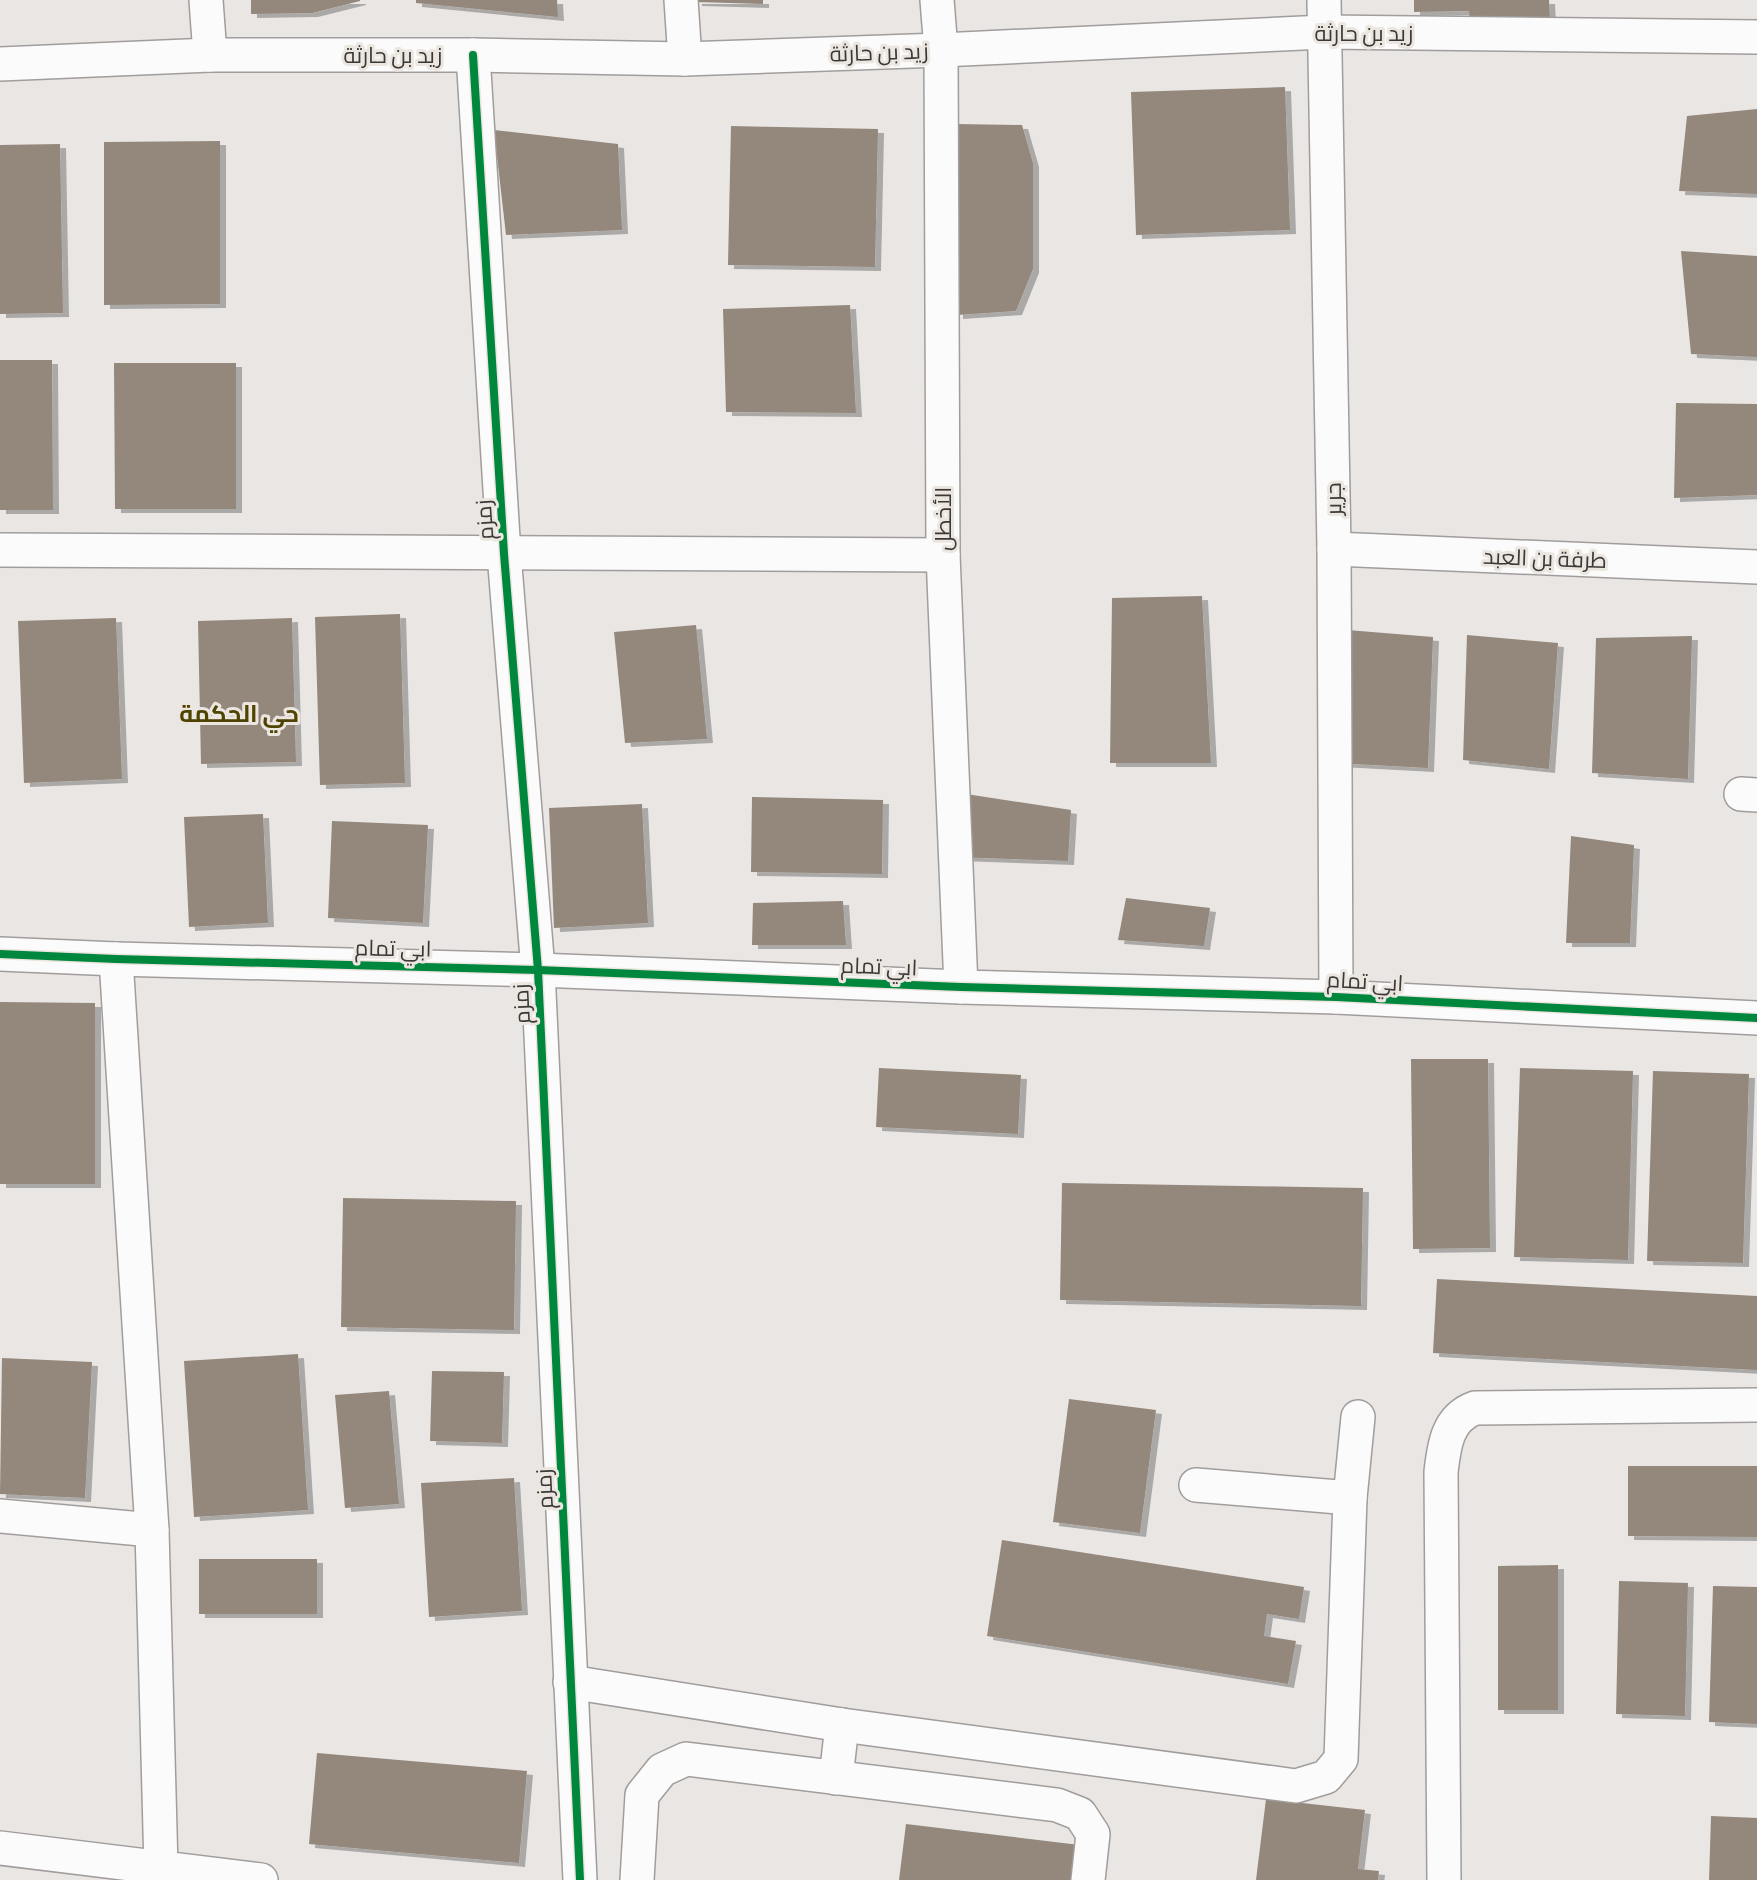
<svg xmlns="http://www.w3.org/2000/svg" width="1757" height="1880" viewBox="0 0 1757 1880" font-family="'PT Sans Narrow',Cairo,sans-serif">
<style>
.building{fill:#94887c;filter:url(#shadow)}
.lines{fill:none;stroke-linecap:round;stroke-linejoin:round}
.minor-casing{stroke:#a09d9c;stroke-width:36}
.minor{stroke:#fcfbfb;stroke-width:33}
.cycleway-casing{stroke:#ece6e1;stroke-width:11}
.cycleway{stroke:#00873e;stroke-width:8}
.labels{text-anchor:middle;stroke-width:6;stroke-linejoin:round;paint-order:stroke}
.street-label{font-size:22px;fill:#3b3937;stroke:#ece6e1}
.neighbourhood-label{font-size:24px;font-weight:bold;fill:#4e4300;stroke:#ece6e1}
</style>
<defs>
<filter id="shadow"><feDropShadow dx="6" dy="4" stdDeviation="0" flood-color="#0004"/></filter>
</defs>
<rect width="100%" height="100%" fill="#e9e6e4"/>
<g class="building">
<path d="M 251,0 L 360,0 L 360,1 L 312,13 L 251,14 Z"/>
<path d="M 416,0 L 557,0 L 558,17 L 416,3 Z"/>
<path d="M 696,0 L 763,0 L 763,4 L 696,2 Z"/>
<path d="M 1414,0 L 1549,0 L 1550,20 L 1470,22 L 1469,11 L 1414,12 Z"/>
<path d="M 1285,87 L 1290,230 L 1136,235 L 1131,92 Z"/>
<path d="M 1757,109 L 1757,194 L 1679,191 L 1687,116 Z"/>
<path d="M 956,124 L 1022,125 L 1033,163 L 1033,269 L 1016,311 L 957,315 Z"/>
<path d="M 731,126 L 878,129 L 875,267 L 728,265 Z"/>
<path d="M 494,130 L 618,144 L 622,230 L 506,235 Z"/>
<path d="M 220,141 L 220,304 L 104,305 L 104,142 Z"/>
<path d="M 60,144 L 63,313 L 0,314 L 0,145 Z"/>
<path d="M 1681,251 L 1757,256 L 1757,357 L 1691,354 Z"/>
<path d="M 850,305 L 856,413 L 726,412 L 723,309 Z"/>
<path d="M 0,360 L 52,360 L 53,510 L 0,510 Z"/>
<path d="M 114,363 L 236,363 L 236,509 L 115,509 Z"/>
<path d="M 1676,403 L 1757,404 L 1757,495 L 1674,498 Z"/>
<path d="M 1202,596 L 1211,763 L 1110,763 L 1112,598 Z"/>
<path d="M 400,614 L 405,783 L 320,785 L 315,617 Z"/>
<path d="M 116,618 L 122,779 L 24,783 L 18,621 Z"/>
<path d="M 292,618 L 296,762 L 201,764 L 198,621 Z"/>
<path d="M 696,625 L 707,739 L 625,743 L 614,632 Z"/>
<path d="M 1335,629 L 1433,637 L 1428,768 L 1335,763 Z"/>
<path d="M 1467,635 L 1558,643 L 1549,769 L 1463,760 Z"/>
<path d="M 1692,636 L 1688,779 L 1592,773 L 1596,638 Z"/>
<path d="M 953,792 L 1071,810 L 1068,861 L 955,857 Z"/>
<path d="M 752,797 L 883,800 L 882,874 L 751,872 Z"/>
<path d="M 642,804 L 648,923 L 554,928 L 549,808 Z"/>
<path d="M 263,814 L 268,923 L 189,927 L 184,817 Z"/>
<path d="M 332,821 L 428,825 L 423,923 L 328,918 Z"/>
<path d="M 1571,836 L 1634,845 L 1630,943 L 1566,943 Z"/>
<path d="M 1126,898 L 1210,908 L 1204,946 L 1118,940 Z"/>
<path d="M 843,901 L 846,945 L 752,945 L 753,903 Z"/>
<path d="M 0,1002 L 95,1003 L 95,1184 L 0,1184 Z"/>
<path d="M 1411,1059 L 1488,1059 L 1490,1248 L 1413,1249 Z"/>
<path d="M 879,1068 L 1021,1075 L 1018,1134 L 876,1127 Z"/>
<path d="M 1520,1068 L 1633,1071 L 1628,1260 L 1514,1257 Z"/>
<path d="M 1653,1071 L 1749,1074 L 1743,1263 L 1647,1261 Z"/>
<path d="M 1062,1183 L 1363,1188 L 1361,1306 L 1060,1300 Z"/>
<path d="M 343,1198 L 516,1201 L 514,1330 L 341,1327 Z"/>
<path d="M 1437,1279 L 1757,1296 L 1757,1370 L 1433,1353 Z"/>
<path d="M 298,1354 L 308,1510 L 194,1517 L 184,1361 Z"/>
<path d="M 2,1358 L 92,1362 L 85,1498 L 0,1494 Z"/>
<path d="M 432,1371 L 504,1372 L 502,1443 L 430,1441 Z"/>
<path d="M 389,1391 L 399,1504 L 345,1508 L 335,1395 Z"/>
<path d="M 1069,1399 L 1156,1410 L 1140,1533 L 1053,1522 Z"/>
<path d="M 1628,1466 L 1757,1466 L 1757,1537 L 1628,1536 Z"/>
<path d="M 514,1478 L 522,1611 L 429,1617 L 421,1483 Z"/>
<path d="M 1002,1540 L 1304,1587 L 1299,1619 L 1267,1614 L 1264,1636 L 1296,1641 L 1288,1684 L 987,1636 Z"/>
<rect x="199" y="1559" width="118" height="55"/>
<path d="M 1558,1565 L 1558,1710 L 1498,1710 L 1498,1566 Z"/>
<path d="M 1619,1581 L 1688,1583 L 1685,1716 L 1616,1714 Z"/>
<path d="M 1713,1586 L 1757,1587 L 1757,1724 L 1709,1722 Z"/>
<path d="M 317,1753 L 527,1771 L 519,1863 L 309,1844 Z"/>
<path d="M 1266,1799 L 1365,1810 L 1358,1869 L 1379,1871 L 1378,1880 L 1256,1880 Z"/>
<path d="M 1711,1816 L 1757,1818 L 1757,1880 L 1709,1880 Z"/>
<path d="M 906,1824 L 1088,1846 L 1084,1880 L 899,1880 Z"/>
</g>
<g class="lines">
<defs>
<g id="minor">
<path d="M 206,0 L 210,55"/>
<path d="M 681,0 L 685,59"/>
<path d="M 937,0 L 941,50 L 943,555 L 961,987"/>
<path d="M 1324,0 L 1334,549 L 1336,997"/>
<path d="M 473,55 L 504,554 L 538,970 L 580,1880"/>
<path d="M 0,64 L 210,55 L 473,55 L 685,59 L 941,50 L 1325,32 L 1757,37"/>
<path d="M 1334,549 L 1757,567"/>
<path d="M 0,550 L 943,555"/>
<path d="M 1741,794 L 1757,795"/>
<path d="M 0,954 L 116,959 L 538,970 L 961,987 L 1336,997 L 1757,1018"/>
<path d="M 116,959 L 152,1530 L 161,1868"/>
<path d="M 1196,1485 L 1350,1498"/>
<path d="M 0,1516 L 152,1530"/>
<path d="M 570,1682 L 842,1725 L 1296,1786 L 1326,1777 L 1341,1759 L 1350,1498 L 1358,1417"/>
<path d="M 836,1778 L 842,1725"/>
<path d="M 0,1848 L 261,1880"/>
<path d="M 637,1880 L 642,1795 L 662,1770 L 686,1759 L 1057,1805 L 1080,1814 L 1093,1834 L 1088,1880"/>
<path d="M 1444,1880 L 1441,1472 C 1444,1446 1447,1418 1475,1408 L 1757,1405"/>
</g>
</defs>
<use href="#minor" class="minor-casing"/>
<use href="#minor" class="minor"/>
<defs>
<g id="cycleway">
<path d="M 473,55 L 504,554 L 538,970 L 580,1880"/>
<path d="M 0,954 L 116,959 L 538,970 L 961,987 L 1336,997 L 1757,1018"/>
</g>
</defs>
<use href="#cycleway" class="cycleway-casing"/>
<use href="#cycleway" class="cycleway"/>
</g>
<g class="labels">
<g class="street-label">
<text x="1364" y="41">زيد بن حارثة</text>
<text transform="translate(879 52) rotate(-2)" y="8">زيد بن حارثة</text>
<text x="393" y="63">زيد بن حارثة</text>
<text transform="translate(1333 499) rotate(-91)" y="8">جرير</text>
<text transform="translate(943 519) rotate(-90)" y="8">الأخطل</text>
<text transform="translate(484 520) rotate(-94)" y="8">زمزم</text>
<text transform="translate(1545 558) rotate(2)" y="8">طرفة بن العبد</text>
<text transform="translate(393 948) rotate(1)" y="8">ابي تمام</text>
<text transform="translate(879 966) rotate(2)" y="8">ابي تمام</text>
<text transform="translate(1365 981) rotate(3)" y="8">ابي تمام</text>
<text transform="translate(521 1004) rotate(-93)" y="8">زمزم</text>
<text transform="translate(544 1489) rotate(-93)" y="8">زمزم</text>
</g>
<g class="neighbourhood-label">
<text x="239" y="722">حي الحكمة</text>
</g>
</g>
</svg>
